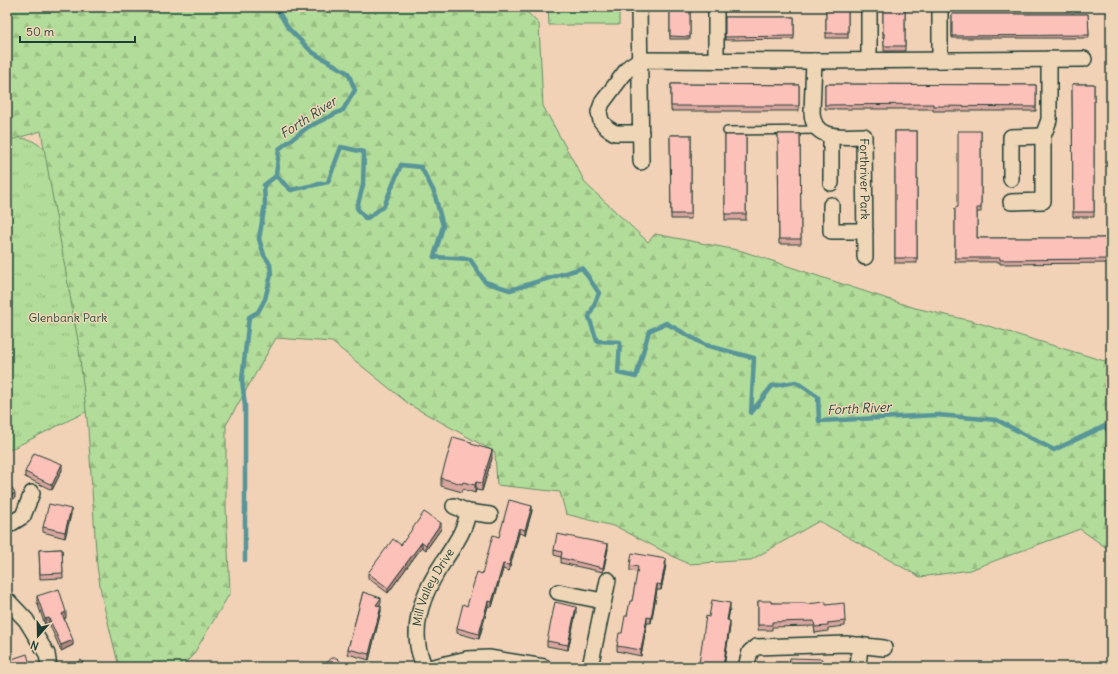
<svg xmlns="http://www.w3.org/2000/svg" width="1118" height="674" viewBox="0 0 1118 674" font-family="Delius,sans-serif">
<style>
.grass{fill:url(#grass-tufts);stroke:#688c66}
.forest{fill:url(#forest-firs);stroke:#688c66}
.pitch{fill:#b2dc99;stroke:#688c66}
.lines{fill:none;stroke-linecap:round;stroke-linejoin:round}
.stream{stroke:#599598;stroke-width:4.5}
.lane-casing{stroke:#1f3d34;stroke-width:10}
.street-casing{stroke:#1f3d34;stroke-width:18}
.lane{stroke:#eed6b6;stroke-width:7}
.street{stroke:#eed6b6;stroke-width:15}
.wall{fill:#d9a69f;stroke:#1f3d34}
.shaded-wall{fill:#b08782;stroke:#1f3d34}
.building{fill:#fcc1b9;stroke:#1f3d34}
.labels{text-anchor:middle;stroke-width:3;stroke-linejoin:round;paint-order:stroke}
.street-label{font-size:12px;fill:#1f3d34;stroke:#eed6b6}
.park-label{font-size:12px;fill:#2e4d3e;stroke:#eed6b6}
.water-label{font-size:13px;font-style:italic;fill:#294c45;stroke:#eed6b6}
</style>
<defs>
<pattern id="grass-tufts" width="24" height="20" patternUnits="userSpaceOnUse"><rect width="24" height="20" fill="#b2dc99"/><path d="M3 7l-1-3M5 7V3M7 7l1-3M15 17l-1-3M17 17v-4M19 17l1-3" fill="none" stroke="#99be84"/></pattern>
<pattern id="forest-firs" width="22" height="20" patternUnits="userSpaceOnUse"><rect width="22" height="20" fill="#b2dc99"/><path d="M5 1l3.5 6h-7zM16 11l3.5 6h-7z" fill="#99be84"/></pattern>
</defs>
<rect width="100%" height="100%" fill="#f1d2b7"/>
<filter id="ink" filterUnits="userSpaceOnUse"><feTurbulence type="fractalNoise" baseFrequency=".025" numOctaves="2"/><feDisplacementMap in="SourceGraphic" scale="8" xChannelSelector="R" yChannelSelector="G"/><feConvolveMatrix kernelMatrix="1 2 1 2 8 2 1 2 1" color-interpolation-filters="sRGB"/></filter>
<g filter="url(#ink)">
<path class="grass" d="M 7,135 L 31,140 L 82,172 L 120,395 L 7,451 Z"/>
<path class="forest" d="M 7,7 L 522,7 L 539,24 L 543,106 L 586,184 L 648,242 L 655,234 L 742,251 L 915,308 L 972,321 L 1111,363 L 1111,551 L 1080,529 L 970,570 L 920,577 L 819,521 L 751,560 L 688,564 L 617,527 L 566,514 L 560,492 L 497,485 L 495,452 L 410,405 L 332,342 L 276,338 L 226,425 L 226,507 L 230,593 L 193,655 L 181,667 L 119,667 L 102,598 L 97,566 L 88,428 L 78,341 L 41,131 L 7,141 Z"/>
<path class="pitch" d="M 548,7 L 619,7 L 619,25 L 549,25 Z"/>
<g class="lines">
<g class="stream">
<path d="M 276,7 L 288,28 L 312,52 L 348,73 L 355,90 L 343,110 L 308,127 L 279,149 L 276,176"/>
<path d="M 276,176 L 291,190 L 328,182 L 341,147 L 364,152 L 363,185 L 357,208 L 366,219 L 384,206 L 401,165 L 421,167 L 434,192 L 443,226 L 434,257 L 470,259 L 485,282 L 510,290 L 582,268 L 599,293 L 589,317 L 597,341 L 620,342 L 618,373 L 636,377 L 649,331 L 666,323 L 705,345 L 754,358 L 751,413 L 772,386 L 796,382 L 818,397 L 819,421 L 937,415 L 997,420 L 1054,450 L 1105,426 L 1111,436"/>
<path d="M 245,560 L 245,406 L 242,380 L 249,317 L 258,312 L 265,299 L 271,275 L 270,264 L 264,255 L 259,239 L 265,204 L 264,185 L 276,176"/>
</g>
<defs>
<path id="lane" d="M 727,131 L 819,130"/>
<g id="street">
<path d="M 639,7 L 641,162"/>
<path d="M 716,60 L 716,7"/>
<path d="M 940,60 L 940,7"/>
<path id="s1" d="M 814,61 L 812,112 C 813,142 843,136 864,136 L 865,257"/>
<path d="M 869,61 L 869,7"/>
<path d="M 641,133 L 615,133 L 607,128 L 601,121 L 599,112 L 602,103 L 629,67 L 639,60 L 814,61 L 1084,59"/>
<path d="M 1011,179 L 1011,137 L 1043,136"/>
<path d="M 831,183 L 831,136"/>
<path d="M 1011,202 L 1043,201 L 1043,136 L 1049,120 L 1049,59"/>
<path d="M 831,205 L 831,231 L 865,231"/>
<path d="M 454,506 L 468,512 L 490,515"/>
<path d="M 7,526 L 23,516 L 32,493"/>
<path d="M 558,592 L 603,601"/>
<path d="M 7,600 L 26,620 L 47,654 L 49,667"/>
<path id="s2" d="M 424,667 C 422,660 419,653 418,646 C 413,615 427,586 444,561 C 454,545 465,531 468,512"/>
<path d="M 433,667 L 467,659 L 489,658 L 544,667"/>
<path d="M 590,667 L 608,580"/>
<path d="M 746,667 L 750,652 L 756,647 L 846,644 L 884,648"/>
<path d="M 858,667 L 860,645"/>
</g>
</defs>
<use href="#lane" class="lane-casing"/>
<use href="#street" class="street-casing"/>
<use href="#lane" class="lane"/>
<use href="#street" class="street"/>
</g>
<g class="wall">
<rect x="670" y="7" width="20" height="32"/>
<rect x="826" y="7" width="22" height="31"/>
<path d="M 883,7 L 905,7 L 905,51 L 884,51 L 884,38 L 883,38 Z"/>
<path d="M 952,14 L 1088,14 L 1089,38 L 952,38 Z"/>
<path d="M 725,17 L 794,17 L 794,39 L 725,40 Z"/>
<path d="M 671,84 L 799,85 L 799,111 L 671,111 Z"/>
<path d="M 825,84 L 1036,85 L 1036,111 L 933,111 L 933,109 L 825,109 Z"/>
<path d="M 1072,84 L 1094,84 L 1094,217 L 1073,217 Z"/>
<rect x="895" y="131" width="22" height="132"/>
<path d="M 981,131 L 981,212 L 977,212 L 977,238 L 1111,238 L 1111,263 L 1000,264 L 1000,262 L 955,262 L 955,208 L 958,207 Z"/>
<path d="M 778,134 L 800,134 L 801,244 L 779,244 Z"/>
<path d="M 670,135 L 691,135 L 691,219 L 671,219 Z"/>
<rect x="725" y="135" width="21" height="85"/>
<path d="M 471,445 L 492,458 L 482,491 L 476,490 L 475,493 L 463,489 L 462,492 L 441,486 L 441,478 Z"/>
<path d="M 62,470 L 52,490 L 25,477 L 25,472 Z"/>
<path d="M 532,511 L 525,535 L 519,533 L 509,571 L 503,569 L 492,607 L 488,606 L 479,639 L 457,633 L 457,628 L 499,537 Z"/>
<path d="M 71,514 L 65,538 L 43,532 L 43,527 Z"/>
<path d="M 441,529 L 426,550 L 422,547 L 388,593 L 368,578 L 368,573 L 401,545 Z"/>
<path d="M 62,549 L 63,578 L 40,579 L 39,550 Z"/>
<path d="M 608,549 L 603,572 L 561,563 L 561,557 L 554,555 L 554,550 Z"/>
<path d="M 630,565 L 666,565 L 661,590 L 657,590 L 651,623 L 647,623 L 641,656 L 617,651 L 617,646 L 622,633 L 632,601 L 638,572 L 630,571 Z"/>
<path d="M 363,592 L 381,603 L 379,606 L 381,611 L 369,660 L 348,654 L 348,649 Z"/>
<path d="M 37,596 L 66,618 L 64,618 L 73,645 L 61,651 L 49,623 L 45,625 L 37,602 Z"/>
<path d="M 758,601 L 771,603 L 826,605 L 845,621 L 845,626 L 828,628 L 828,631 L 815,633 L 814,626 L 772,627 L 772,630 L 758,630 Z"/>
<path d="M 730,608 L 728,620 L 730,626 L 724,667 L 699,667 L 699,664 L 709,617 Z"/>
<path d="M 576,612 L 568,650 L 547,646 L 547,641 Z"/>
<path d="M 9,660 L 31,667 L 10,667 Z"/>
</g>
<g class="shaded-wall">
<path d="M 492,450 L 492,458 L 482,491 L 482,483 Z"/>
<path d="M 62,464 L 62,470 L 52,490 L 52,485 Z"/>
<path d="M 476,482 L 476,490 L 475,493 L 475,485 Z"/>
<path d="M 15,493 L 15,498 L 7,503 L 7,497 Z"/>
<path d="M 532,506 L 532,511 L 525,535 L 525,530 Z"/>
<path d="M 71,509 L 71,514 L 65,538 L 65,532 Z"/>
<path d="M 441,523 L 441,529 L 426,550 L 426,545 Z"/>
<path d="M 519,528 L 519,533 L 509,571 L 509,565 Z"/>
<path d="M 422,542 L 422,547 L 388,593 L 388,588 Z"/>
<path d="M 608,544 L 608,549 L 603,572 L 603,568 Z"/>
<path d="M 666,559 L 666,565 L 661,590 L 661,585 Z"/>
<path d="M 503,564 L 503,569 L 492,607 L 492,602 Z"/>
<path d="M 657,584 L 657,590 L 651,623 L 651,618 Z"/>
<path d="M 381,598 L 381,603 L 376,610 L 376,605 Z"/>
<path d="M 488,601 L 488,606 L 479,639 L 479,634 Z"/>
<path d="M 730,603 L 730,608 L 727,625 L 727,620 Z"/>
<path d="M 381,606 L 381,611 L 369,660 L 369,654 Z"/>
<path d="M 576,607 L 576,612 L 568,650 L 568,645 Z"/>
<path d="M 66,612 L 66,618 L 62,619 L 62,614 Z"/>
<path d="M 647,617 L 647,623 L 641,656 L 641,650 Z"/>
<path d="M 49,618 L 49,623 L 45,625 L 45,619 Z"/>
<path d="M 730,621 L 730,626 L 724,667 L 723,667 Z"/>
<path d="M 9,625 L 9,630 L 7,631 L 7,626 Z"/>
<path d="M 73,640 L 73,645 L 61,651 L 61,645 Z"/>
</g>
<g class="building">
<path d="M 670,7 L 690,7 L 690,37 L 670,36 Z"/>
<rect x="826" y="7" width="22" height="26"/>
<path d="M 883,7 L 905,7 L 905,46 L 884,46 L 884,33 L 883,33 Z"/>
<path d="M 952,14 L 1088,14 L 1089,35 L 952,36 Z"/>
<path d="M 725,17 L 794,17 L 794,36 L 725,37 Z"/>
<path d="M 671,84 L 799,85 L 799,106 L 671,106 Z"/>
<path d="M 825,84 L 1036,85 L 1036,107 L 933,106 L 933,104 L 825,105 Z"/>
<path d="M 1072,84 L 1094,84 L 1094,212 L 1073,212 Z"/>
<rect x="895" y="131" width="22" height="127"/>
<path d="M 958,131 L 981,131 L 981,208 L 977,208 L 977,238 L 1111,238 L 1111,259 L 1000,260 L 1000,258 L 955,258 L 955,208 L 958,207 Z"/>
<path d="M 778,134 L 800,134 L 801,239 L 779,239 Z"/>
<path d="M 670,135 L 691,135 L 691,214 L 671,214 Z"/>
<rect x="725" y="135" width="21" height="79"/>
<path d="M 453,437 L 471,442 L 471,444 L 492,450 L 482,483 L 476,482 L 475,485 L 463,482 L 462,484 L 441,478 Z"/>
<path d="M 34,453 L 62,464 L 52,485 L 25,472 Z"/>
<path d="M 7,480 L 15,493 L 7,497 Z"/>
<path d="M 509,500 L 532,506 L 525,530 L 519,528 L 509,565 L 503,564 L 492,602 L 488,601 L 479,634 L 457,628 L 463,604 L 467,606 L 477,572 L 482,574 L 493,535 L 499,537 Z"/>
<path d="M 49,504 L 71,509 L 65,532 L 43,527 Z"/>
<path d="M 424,512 L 441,523 L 426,545 L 422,542 L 388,588 L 368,573 L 393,539 L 401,545 Z"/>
<path d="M 557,534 L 608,544 L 603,568 L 561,558 L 562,552 L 554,550 Z"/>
<path d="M 62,549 L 63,573 L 40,574 L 39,550 Z"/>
<path d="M 632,553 L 666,559 L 661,585 L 657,584 L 651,618 L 647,617 L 641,650 L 617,646 L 619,633 L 622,633 L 625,616 L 627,616 L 630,601 L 632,601 L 638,567 L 630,565 Z"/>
<path d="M 59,589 L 66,612 L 62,614 L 73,640 L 61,645 L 49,618 L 45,619 L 37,596 Z"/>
<path d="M 363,592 L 381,598 L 376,605 L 381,606 L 369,654 L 348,649 Z"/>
<path d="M 712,600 L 730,603 L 727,620 L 730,621 L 723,667 L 712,667 L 699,664 L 706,616 L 709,617 Z"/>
<path d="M 758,601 L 771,601 L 771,603 L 806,603 L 806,604 L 826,602 L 826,605 L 844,603 L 845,621 L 828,623 L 828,626 L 815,627 L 814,621 L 772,622 L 772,625 L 758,625 Z"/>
<path d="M 555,602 L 576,607 L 568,645 L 547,641 Z"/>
<path d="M 7,621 L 9,625 L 7,626 Z"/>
<path d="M 27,654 L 31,667 L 11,667 L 9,660 Z"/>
<path d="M 332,658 L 337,658 L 346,667 L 322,667 Z"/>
<path d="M 790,658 L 822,659 L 822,667 L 789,667 Z"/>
<path d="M 81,660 L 85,667 L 69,667 Z"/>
</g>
</g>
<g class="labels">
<g class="street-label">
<text dy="4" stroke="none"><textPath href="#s1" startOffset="160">Forthriver Park</textPath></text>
<text dy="4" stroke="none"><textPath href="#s2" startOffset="84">Mill Valley Drive</textPath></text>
</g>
<g class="park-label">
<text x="68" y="322">Glenbank Park</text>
</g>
<g class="water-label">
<text transform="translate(308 117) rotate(-33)" y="5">Forth River</text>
<text transform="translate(859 408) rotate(-3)" y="5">Forth River</text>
</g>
</g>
<rect width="1118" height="674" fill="none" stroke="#eed6b6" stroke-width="24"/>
<rect x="12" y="12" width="1094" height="650" fill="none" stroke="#1f3d34" stroke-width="1.5" filter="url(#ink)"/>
<g transform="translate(38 636) rotate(200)" stroke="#eed6b6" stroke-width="3" paint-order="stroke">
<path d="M0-3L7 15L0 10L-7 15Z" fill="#1f3d34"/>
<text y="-6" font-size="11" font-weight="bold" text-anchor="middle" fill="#1f3d34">N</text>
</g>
<path d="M20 36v6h115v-6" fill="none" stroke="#1f3d34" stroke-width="2"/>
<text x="26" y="36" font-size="12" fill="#1f3d34" stroke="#eed6b6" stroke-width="3" paint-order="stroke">50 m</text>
</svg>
